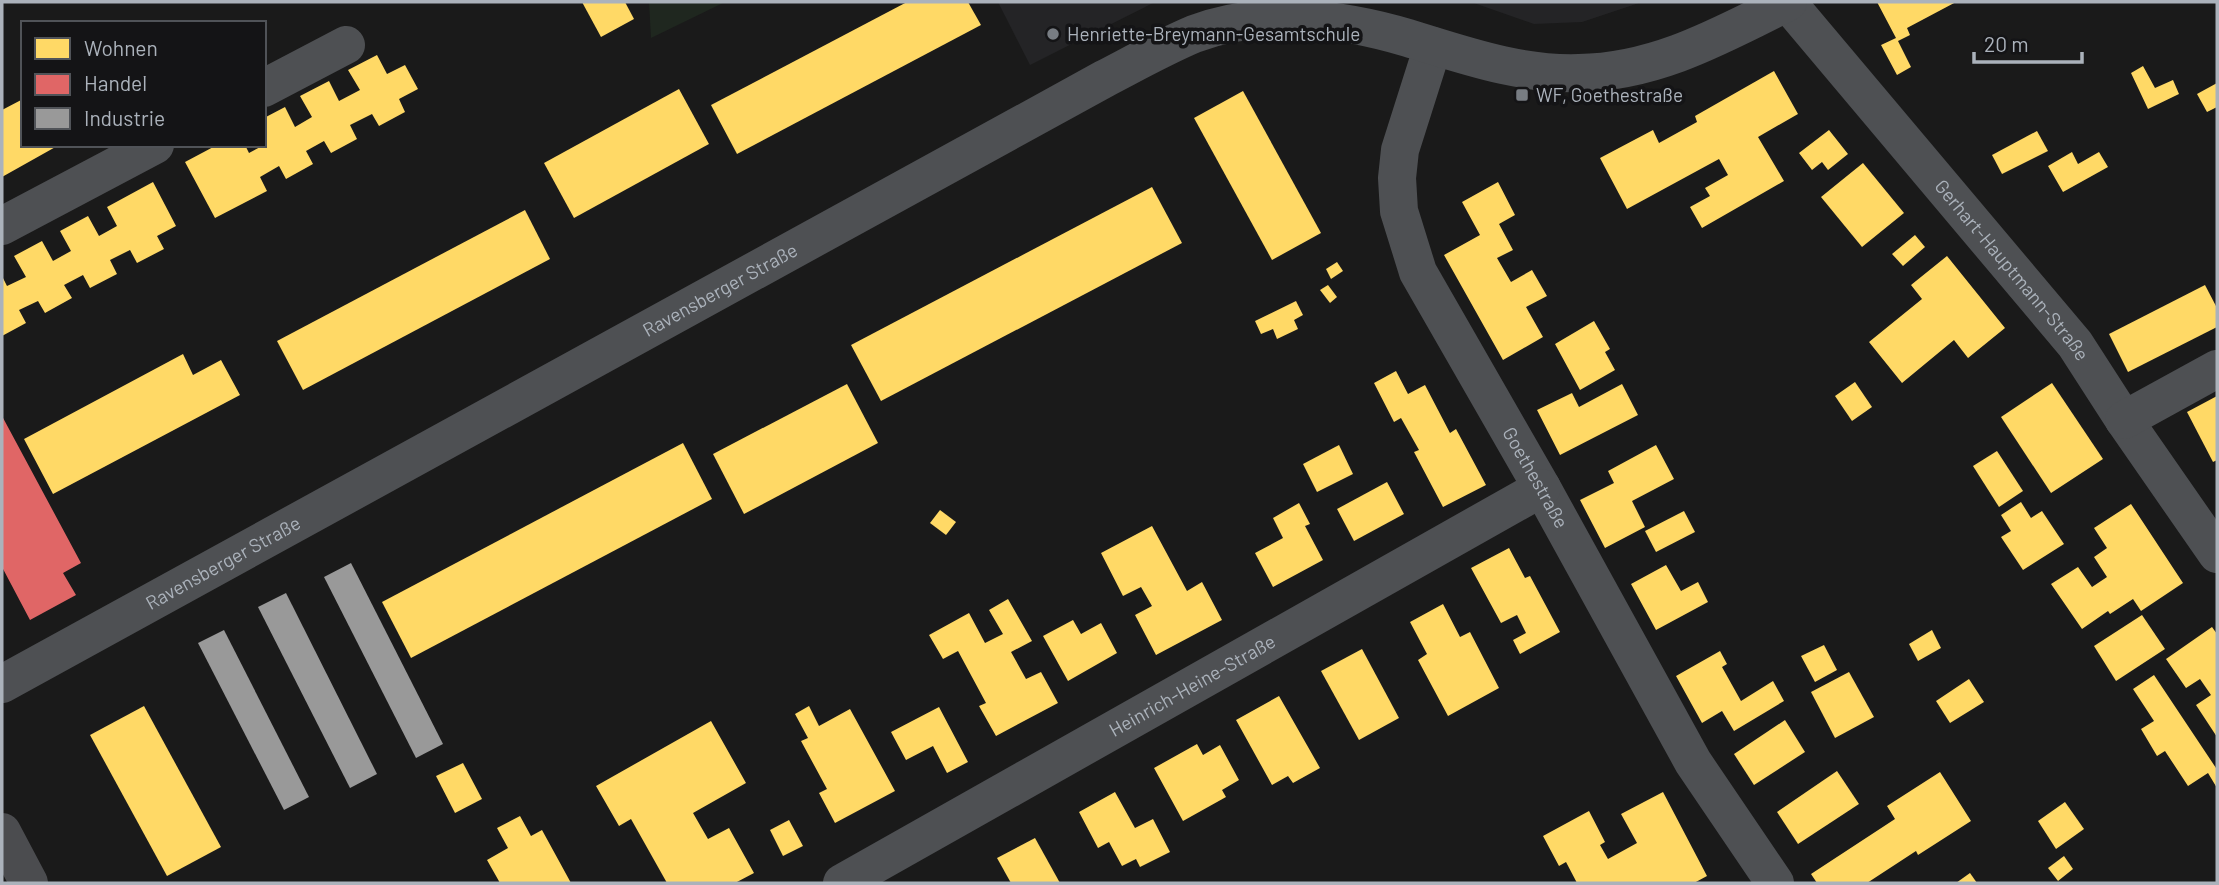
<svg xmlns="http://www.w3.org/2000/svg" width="2219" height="885" viewBox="0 0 2219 885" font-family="Barlow,sans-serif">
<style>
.built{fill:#242426}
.green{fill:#1f271f}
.homes{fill:#ffd966}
.shops{fill:#e06666}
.industry{fill:#999}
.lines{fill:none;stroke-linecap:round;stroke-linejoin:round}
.minor{stroke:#4e5053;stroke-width:38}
.major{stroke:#4b4c4f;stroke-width:38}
.poi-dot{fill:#787d83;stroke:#141416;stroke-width:2.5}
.labels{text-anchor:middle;stroke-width:7;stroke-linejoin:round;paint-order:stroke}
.poi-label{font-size:19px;fill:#abb2bb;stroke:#141416;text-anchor:start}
.street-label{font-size:19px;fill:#abb2bb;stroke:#141416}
</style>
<rect width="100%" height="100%" fill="#1a1a1a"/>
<g class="built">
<path d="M 998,2 L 1155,2 L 1030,65 Z"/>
<path d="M 1471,2 L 1642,2 L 1582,22 L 1534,24 Z"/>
</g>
<path class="green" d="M 649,2 L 725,2 L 651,38 Z"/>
<g class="homes">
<path d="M 582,2 L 625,2 L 634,19 L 601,37 Z"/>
<path d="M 907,2 L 968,2 L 981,25 L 737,154 L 711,105 Z"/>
<path d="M 1877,2 L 1956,2 L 1907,28 L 1910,35 L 1898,41 L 1911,67 L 1897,75 L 1881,45 L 1896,38 Z"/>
<path d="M 377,55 L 387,74 L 405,65 L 418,89 L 399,99 L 405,112 L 379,126 L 372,114 L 350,125 L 357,139 L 331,153 L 324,141 L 306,151 L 313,164 L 286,179 L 279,166 L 260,177 L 267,191 L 215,218 L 185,162 L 217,145 L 245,145 L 249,153 L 264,145 L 267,143 L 264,137 L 264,118 L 285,107 L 295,127 L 312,117 L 300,96 L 329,81 L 339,101 L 360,90 L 348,70 Z"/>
<path d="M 2143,66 L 2155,88 L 2173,80 L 2179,94 L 2148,109 L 2131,73 Z"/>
<path d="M 1774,71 L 1798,114 L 1758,137 L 1784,181 L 1702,228 L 1690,207 L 1710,196 L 1705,188 L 1728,175 L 1719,159 L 1627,209 L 1600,158 L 1653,130 L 1659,143 L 1697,122 L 1695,116 Z"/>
<path d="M 2217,83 L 2217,107 L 2207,112 L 2197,94 Z"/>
<path d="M 679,89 L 709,144 L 574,218 L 544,163 Z"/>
<path d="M 1243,91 L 1321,233 L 1272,260 L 1194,118 Z"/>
<path d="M 23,99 L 23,145 L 59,145 L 2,177 L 2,110 Z"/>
<path d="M 1829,130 L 1848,154 L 1828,170 L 1822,162 L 1812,170 L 1799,153 Z"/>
<path d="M 2037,131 L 2048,151 L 2002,174 L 1992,155 Z"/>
<path d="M 2072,152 L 2078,164 L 2099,152 L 2108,167 L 2063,192 L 2048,166 Z"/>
<path d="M 1863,163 L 1904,213 L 1862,247 L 1821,197 Z"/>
<path d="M 153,182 L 176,226 L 157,236 L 164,249 L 137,263 L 130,250 L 110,260 L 117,274 L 90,288 L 83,275 L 64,285 L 72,298 L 45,313 L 38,301 L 19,310 L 26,323 L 2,336 L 2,276 L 7,286 L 26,277 L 14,256 L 42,241 L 53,261 L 71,251 L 60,231 L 88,216 L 99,236 L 117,226 L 107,207 Z"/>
<path d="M 1498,182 L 1515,215 L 1499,224 L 1513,250 L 1497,258 L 1511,282 L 1532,270 L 1547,296 L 1526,307 L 1543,337 L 1503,360 L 1444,255 L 1480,235 L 1462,202 Z"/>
<path d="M 1152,187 L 1182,243 L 881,401 L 851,345 Z"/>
<path d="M 525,210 L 550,259 L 303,390 L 277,341 Z"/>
<path d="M 1915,235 L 1925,247 L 1903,266 L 1892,254 Z"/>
<path d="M 1947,256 L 2005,328 L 1968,358 L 1954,340 L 1902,383 L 1869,342 L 1922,299 L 1911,285 Z"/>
<path d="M 1337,262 L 1343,271 L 1331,279 L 1326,269 Z"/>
<path d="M 1328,285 L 1337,297 L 1330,303 L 1320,290 Z"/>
<path d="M 2205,285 L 2217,308 L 2217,327 L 2128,372 L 2109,334 Z"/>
<path d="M 1296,301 L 1303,315 L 1294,320 L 1298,329 L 1277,339 L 1273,329 L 1261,334 L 1255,321 Z"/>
<path d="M 1594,321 L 1610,349 L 1605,352 L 1615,370 L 1580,390 L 1555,344 Z"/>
<path d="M 183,354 L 193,375 L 221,360 L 240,395 L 53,494 L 24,439 Z"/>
<path d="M 1396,371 L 1408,394 L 1425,385 L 1450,433 L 1456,429 L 1486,485 L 1443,507 L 1414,452 L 1419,450 L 1401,418 L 1394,422 L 1374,383 Z"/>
<path d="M 1855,382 L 1872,407 L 1852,421 L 1835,396 Z"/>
<path d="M 2052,383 L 2103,459 L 2051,493 L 2001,417 Z"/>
<path d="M 847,384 L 878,443 L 744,514 L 713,454 Z"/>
<path d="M 1622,384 L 1638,415 L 1560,455 L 1537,410 L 1572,393 L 1579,407 Z"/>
<path d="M 2217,396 L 2217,460 L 2213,462 L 2187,412 Z"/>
<path d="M 683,443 L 712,499 L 411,658 L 382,602 Z"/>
<path d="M 1339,445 L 1353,474 L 1317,492 L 1303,464 Z"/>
<path d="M 1656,445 L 1674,479 L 1632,501 L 1645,527 L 1605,548 L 1580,500 L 1614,483 L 1608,471 Z"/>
<path d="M 1997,451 L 2023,491 L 1999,507 L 1973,466 Z"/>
<path d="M 1387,482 L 1404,514 L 1354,541 L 1337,509 Z"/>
<path d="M 2021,502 L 2031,518 L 2042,511 L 2064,544 L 2023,570 L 2001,537 L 2011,531 L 2001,515 Z"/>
<path d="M 1299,503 L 1310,524 L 1305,526 L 1323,560 L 1273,587 L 1255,553 L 1283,538 L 1273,518 Z"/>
<path d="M 2131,504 L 2183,583 L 2141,611 L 2133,599 L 2110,614 L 2108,611 L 2082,629 L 2051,584 L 2078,567 L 2092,587 L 2107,577 L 2094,557 L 2107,548 L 2094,528 Z"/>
<path d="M 940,510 L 956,522 L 946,535 L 930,523 Z"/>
<path d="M 1684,511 L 1695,532 L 1656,552 L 1645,531 Z"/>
<path d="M 1152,526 L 1187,591 L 1202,582 L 1222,620 L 1156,655 L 1135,615 L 1152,606 L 1141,587 L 1123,596 L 1101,553 Z"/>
<path d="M 1509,548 L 1525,578 L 1530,576 L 1560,632 L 1520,654 L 1513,640 L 1526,633 L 1517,615 L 1501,623 L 1471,568 Z"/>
<path d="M 1666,565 L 1681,591 L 1698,582 L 1708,602 L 1656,630 L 1631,584 Z"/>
<path d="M 1008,599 L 1032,641 L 1011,652 L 1026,679 L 1041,672 L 1058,703 L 996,736 L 979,706 L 986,703 L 958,651 L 943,659 L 929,635 L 969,613 L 985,643 L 1003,634 L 989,610 Z"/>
<path d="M 1443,604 L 1460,637 L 1470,632 L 1499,688 L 1448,716 L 1418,660 L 1427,654 L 1410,622 Z"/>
<path d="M 2142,615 L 2165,649 L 2116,681 L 2094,646 Z"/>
<path d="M 1073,620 L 1081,634 L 1101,623 L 1117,653 L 1068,681 L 1043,636 Z"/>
<path d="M 2212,627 L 2217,634 L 2217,737 L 2196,705 L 2211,695 L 2200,679 L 2186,688 L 2166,659 Z"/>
<path d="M 1932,630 L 1941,648 L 1918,661 L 1909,644 Z"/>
<path d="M 1824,645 L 1837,670 L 1815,682 L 1801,656 Z"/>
<path d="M 1362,649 L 1399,718 L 1359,740 L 1321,671 Z"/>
<path d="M 1720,651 L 1727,664 L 1722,667 L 1741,701 L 1773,681 L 1784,701 L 1734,731 L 1722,711 L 1702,723 L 1676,676 Z"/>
<path d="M 1849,672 L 1874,717 L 1835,738 L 1811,692 Z"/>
<path d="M 2154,675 L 2216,768 L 2217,767 L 2217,788 L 2208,773 L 2188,786 L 2165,751 L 2157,756 L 2141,729 L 2154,721 L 2133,689 Z"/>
<path d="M 1969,679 L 1984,702 L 1950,723 L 1936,701 Z"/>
<path d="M 1279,696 L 1320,768 L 1293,783 L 1288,776 L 1272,785 L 1236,720 Z"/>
<path d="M 144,706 L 221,847 L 167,876 L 90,735 Z"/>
<path d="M 809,706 L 819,726 L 850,709 L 895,791 L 835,823 L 819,793 L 827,789 L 801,741 L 808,738 L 795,714 Z"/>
<path d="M 939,707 L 968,762 L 947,773 L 933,746 L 906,760 L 891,732 Z"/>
<path d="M 1785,720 L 1805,752 L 1754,785 L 1734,754 Z"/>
<path d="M 711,721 L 746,783 L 693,813 L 708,839 L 729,828 L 754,873 L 735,883 L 667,883 L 631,819 L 619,826 L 596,786 Z"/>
<path d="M 1197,744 L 1203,755 L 1220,745 L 1239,780 L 1222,790 L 1226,797 L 1183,821 L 1154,768 Z"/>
<path d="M 463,763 L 482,799 L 455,813 L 436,776 Z"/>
<path d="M 1837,771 L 1859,804 L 1798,844 L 1777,812 Z"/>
<path d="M 1940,772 L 1971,821 L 1918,855 L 1916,851 L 1867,883 L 1817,883 L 1811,874 L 1895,819 L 1887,806 Z"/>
<path d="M 1115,792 L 1135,828 L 1153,819 L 1170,852 L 1140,867 L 1136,859 L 1122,866 L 1109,842 L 1098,848 L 1079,812 Z"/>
<path d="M 1663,792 L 1707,876 L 1694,883 L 1577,883 L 1566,862 L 1559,866 L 1543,836 L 1589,811 L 1605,842 L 1600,845 L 1608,859 L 1637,843 L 1621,814 Z"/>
<path d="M 2065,802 L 2084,829 L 2056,849 L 2038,821 Z"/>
<path d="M 520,816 L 531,836 L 542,830 L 571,883 L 500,883 L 487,860 L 508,848 L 497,828 Z"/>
<path d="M 789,820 L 803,846 L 783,856 L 770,830 Z"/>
<path d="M 1035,838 L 1060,883 L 1011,883 L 997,858 Z"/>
<path d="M 2064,856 L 2073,869 L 2058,881 L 2048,868 Z"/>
<path d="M 1970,873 L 1977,883 L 1956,883 Z"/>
</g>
<path class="shops" d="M 2,416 L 81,563 L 63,573 L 76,595 L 30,620 L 2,567 Z"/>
<g class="industry">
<path d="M 351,563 L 443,744 L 416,758 L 324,577 Z"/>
<path d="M 286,593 L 377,774 L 350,788 L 258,607 Z"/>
<path d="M 224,630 L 309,797 L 284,810 L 198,643 Z"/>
</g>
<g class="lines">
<g class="minor">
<path id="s1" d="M 1787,2 L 2075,344 L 2124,420 L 2217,554"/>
<path id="s2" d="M 1433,46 L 1400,150 L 1397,178 L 1399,211 L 1418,272 L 1542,488 L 1693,762 L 1775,883"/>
<path d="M 264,88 L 346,45"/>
<path d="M 2,226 L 155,145"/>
<path d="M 2124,420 L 2217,369"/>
<path id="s3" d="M 2,684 L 1104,79 C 1133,64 1163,47 1194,34 C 1261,8 1341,18 1408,38 C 1464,55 1519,75 1579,73 C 1656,72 1720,36 1788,2"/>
<path id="s4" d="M 842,883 L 1542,488"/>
</g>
<path class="major" d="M 2,832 L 29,883"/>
</g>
<g class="poi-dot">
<circle cx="1053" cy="34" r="7"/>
<rect x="1515" y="88" width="14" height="14" rx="3.5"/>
</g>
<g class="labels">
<g class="poi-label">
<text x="1067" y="41">Henriette-Breymann-Gesamtschule</text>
<text x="1536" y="102">WF, Goethestraße</text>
</g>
<g class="street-label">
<text dy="7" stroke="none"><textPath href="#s1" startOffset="350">Gerhart-Hauptmann-Straße</textPath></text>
<text dy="7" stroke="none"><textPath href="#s3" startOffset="819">Ravensberger Straße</textPath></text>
<text dy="7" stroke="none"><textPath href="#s2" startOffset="471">Goethestraße</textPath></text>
<text dy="7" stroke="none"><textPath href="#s3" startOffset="252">Ravensberger Straße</textPath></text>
<text dy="7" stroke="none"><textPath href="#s4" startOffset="402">Heinrich-Heine-Straße</textPath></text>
</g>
</g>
<rect width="2219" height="885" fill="none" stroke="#abb2bb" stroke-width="7"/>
<rect x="21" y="21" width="245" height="126" fill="#141416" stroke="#505358" stroke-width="2"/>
<rect x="35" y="38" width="35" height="21" fill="#ffd966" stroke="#505358" stroke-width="2"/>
<text x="84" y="56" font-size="21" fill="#abb2bb">Wohnen</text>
<rect x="35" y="74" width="35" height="21" fill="#e06666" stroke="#505358" stroke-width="2"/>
<text x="84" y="91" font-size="21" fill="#abb2bb">Handel</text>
<rect x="35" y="108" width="35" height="21" fill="#999999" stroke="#505358" stroke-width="2"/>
<text x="84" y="126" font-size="21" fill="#abb2bb">Industrie</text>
<path d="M1974 52v10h108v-10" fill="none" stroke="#abb2bb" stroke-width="3.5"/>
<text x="1984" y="52" font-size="21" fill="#abb2bb" stroke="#141416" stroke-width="5" paint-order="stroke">20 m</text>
</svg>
